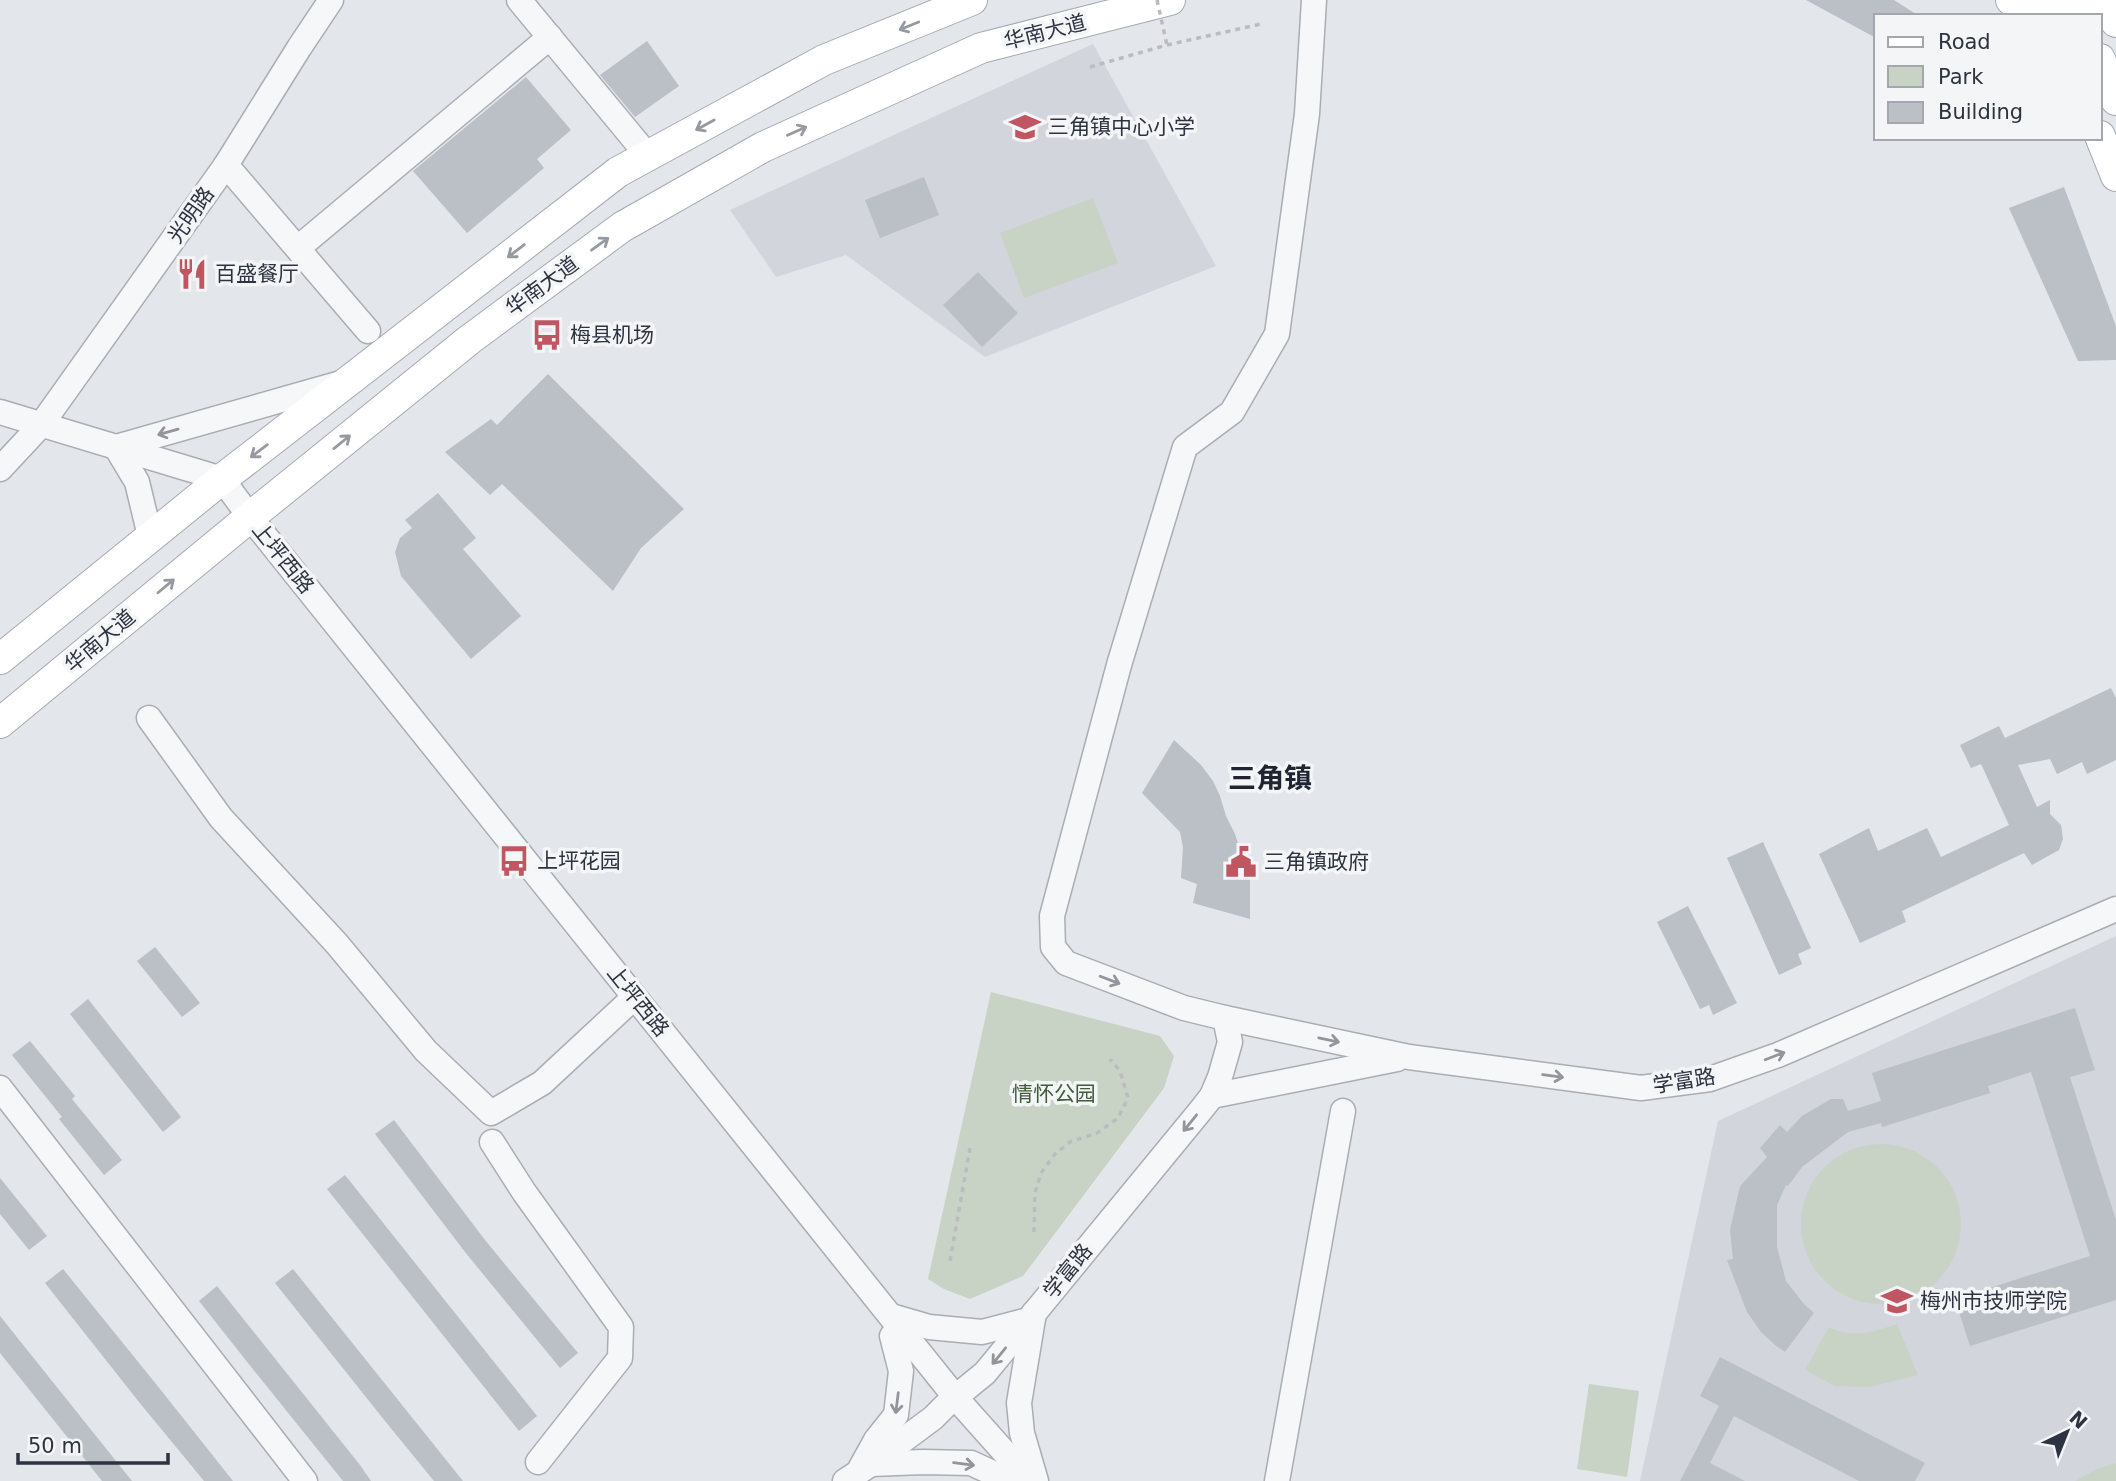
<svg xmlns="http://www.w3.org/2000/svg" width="2116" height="1481" viewBox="0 0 2116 1481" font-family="'DejaVu Sans','Noto Sans SC',sans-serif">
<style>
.built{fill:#d2d5dc}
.green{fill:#c8d3c5}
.building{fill:#bbbfc6}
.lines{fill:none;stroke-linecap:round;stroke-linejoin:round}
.minor-casing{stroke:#a9adb4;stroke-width:27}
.major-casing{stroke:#a4aab4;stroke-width:32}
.path{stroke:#babcc1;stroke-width:3.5;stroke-dasharray:5 5;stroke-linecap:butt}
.minor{stroke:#f6f7f8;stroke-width:24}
.major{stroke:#fff;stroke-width:30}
.path-bridge{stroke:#babcc1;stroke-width:3.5;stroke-dasharray:5 5;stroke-linecap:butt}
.oneway{stroke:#9699a0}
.oneway2{stroke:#92959c}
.labels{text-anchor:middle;stroke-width:7;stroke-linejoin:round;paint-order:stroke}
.street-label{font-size:21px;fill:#2d3340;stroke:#f3f5f7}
.poi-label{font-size:21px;fill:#2d3340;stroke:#f3f5f7;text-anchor:start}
.park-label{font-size:21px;fill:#415b3b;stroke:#f3f5f7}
.district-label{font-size:28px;font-weight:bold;fill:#1f2531;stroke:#f3f5f7}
</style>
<rect width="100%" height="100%" fill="#e3e6ea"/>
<g class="built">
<path d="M 1093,44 L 1216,266 L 985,357 L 846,255 L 776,277 L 730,210 Z"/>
<path d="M 2116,936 L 2116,1481 L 1640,1481 L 1718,1121 Z"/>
</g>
<g class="green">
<path d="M 1093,198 L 1118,263 L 1024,298 L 1000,233 Z"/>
<path d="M 991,992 L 1160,1036 L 1174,1056 L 1164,1088 L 1023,1276 L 970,1299 L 944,1289 L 928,1279 Z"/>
<circle cx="1881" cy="1224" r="80"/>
<path d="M 1897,1324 L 1918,1375 L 1870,1387 L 1835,1386 L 1805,1370 L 1829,1327 C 1852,1339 1874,1332 1897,1324 Z"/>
<path d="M 1589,1384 L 1639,1391 L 1627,1477 L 1577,1469 Z"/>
<path d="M 2116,1463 L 2116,1481 L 2075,1481 L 2097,1469 Z"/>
</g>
<g class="building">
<path d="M 1806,0 L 1894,0 L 1919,16 L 1876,16 L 1876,38 Z"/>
<path d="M 647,41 L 679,86 L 635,117 L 600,75 Z"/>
<path d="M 526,77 L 571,130 L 537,159 L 544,168 L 467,233 L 413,171 Z"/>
<path d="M 924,177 L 939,215 L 880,238 L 865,200 Z"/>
<path d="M 2064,187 L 2116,326 L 2116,360 L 2078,361 L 2009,208 Z"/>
<path d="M 978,272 L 1018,313 L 982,347 L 943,305 Z"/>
<path d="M 548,374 L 684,509 L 641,548 L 613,591 L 502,484 L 490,495 L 445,452 L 491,419 L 497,425 Z"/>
<path d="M 438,493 L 476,538 L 463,549 L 521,616 L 471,659 L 401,576 L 395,552 L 400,538 L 412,528 L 405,520 Z"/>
<path d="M 2111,688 L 2116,698 L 2116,760 L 2087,774 L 2082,762 L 2057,774 L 2050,759 L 2018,765 L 2037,807 L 2050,800 L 2050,814 L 2061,825 L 2063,839 L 2059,850 L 2032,865 L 2024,853 L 1902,911 L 1906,922 L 1860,943 L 1819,854 L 1869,828 L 1878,851 L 1927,828 L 1941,857 L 2009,825 L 1981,764 L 1971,768 L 1960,745 L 1999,726 L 2005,738 Z"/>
<path d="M 1174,740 L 1201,765 L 1213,781 L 1220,796 L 1226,816 L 1235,834 L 1250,881 L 1250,919 L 1193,903 L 1197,884 L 1181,878 L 1183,847 L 1180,832 L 1142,793 Z"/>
<path d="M 1763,842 L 1811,948 L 1798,954 L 1802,964 L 1779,975 L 1727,858 Z"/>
<path d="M 1688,906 L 1737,1003 L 1713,1015 L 1709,1005 L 1700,1009 L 1657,922 Z"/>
<path d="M 155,947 L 200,1003 L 182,1017 L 137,961 Z"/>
<path d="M 88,999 L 181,1117 L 163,1132 L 70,1014 Z"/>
<path d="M 2075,1008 L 2095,1070 L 2070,1077 L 2116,1220 L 2116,1300 L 1970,1346 L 1959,1312 L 1978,1307 L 1974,1293 L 2090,1256 L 2031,1072 L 1988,1086 L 1990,1093 L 1882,1127 L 1881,1123 L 1848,1132 L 1802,1167 L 1788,1186 L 1786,1185 L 1777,1205 L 1777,1247 L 1786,1281 L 1804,1304 L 1814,1313 L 1785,1352 L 1775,1345 L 1761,1332 L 1747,1312 L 1727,1260 L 1733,1259 L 1730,1230 L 1739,1190 L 1741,1185 L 1767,1157 L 1760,1148 L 1780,1125 L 1787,1132 L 1802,1116 L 1831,1099 L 1843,1099 L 1848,1111 L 1881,1101 L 1872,1073 Z"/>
<path d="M 30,1041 L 75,1096 L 72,1099 L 122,1160 L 104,1175 L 59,1119 L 62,1117 L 12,1055 Z"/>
<path d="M 394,1120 L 485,1240 L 578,1353 L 560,1368 L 465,1252 L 375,1134 Z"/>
<path d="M 345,1175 L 537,1416 L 519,1431 L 327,1189 Z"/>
<path d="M 0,1178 L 47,1236 L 29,1250 L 0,1214 Z"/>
<path d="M 63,1269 L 156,1384 L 233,1481 L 204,1481 L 139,1402 L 45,1283 Z"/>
<path d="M 293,1269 L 386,1385 L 463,1481 L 434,1481 L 385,1421 L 275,1283 Z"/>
<path d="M 217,1286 L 360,1465 L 371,1481 L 343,1481 L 248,1363 L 199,1301 Z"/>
<path d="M 0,1316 L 132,1481 L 102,1481 L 76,1448 L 0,1353 Z"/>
<path d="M 1720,1357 L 1925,1463 L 1915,1481 L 1859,1481 L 1734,1416 L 1710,1463 L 1745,1481 L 1680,1481 L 1719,1406 L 1700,1396 Z"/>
</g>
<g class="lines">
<defs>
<g id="minor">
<path d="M 519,0 L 648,156"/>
<path d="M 1314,0 L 1307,114 L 1277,334 L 1232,412 L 1185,447 L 1119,665 L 1052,916 L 1053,947 L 1066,963 L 1184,1008 L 1225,1018 L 1409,1057 L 1641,1088 L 1710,1079 L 1778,1055 L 2116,909"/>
<path d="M 226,165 L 368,331"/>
<path d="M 298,248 L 550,37"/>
<path d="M 0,412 L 222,479 L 250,517 L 956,1398 L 1030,1481"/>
<path d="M 116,447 L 341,383"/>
<path d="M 116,447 L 137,482 L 150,536"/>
<path d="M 0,469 L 41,425 L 226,165 L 299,48 L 331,0"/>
<path d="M 149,718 L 221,818 L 337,944 L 426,1051 L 491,1113 L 542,1083 L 627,1004"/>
<path d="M 0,1088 L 305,1481"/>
<path d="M 1212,1096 L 1397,1059"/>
<path d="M 492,1142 L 524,1192 L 621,1327 L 620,1358 L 538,1462"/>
<path d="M 1034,1313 L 1019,1403 L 1022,1433 L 1036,1481"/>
<path d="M 891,1316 L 929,1327 L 982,1332 L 1028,1320"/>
<path d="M 871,1464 L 923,1462 L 971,1463 L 1010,1481"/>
<path d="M 861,1467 L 876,1440 L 896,1415 L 901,1371 L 892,1336"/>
<path d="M 845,1481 L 871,1464 L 933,1418 L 947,1404 L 985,1373 L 1201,1110 L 1212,1096 L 1220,1077 L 1230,1042 L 1225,1018"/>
<path d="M 1277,1481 L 1343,1111"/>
</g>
<g id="major">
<path d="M 2011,0 L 2030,16"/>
<path d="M 2046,0 L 2052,16"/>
<path d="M 2077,0 L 2083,16"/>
<path d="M 2108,0 L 2116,22"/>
<path d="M 2100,59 L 2116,100"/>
<path d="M 2100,136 L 2116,176"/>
<path d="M 0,659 L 222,479 L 618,172 L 824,60 L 972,0"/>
<path d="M 0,723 L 250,517 L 469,340 L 622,227 L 763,147 L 981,48 L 1170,0"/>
</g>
</defs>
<use href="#minor" class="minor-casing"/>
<use href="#major" class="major-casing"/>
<g class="path">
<path d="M 1090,67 L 1167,45 L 1261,24"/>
<path d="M 1034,1232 L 1035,1193 L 1041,1173 L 1055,1154 L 1070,1142 L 1097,1133 L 1118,1118 L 1128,1098 L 1120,1071 L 1110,1059"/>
<path d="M 950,1261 L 970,1148"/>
</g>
<use href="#minor" class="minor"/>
<use href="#major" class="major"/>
<path class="path-bridge" d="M 1157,0 L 1167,45"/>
</g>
<defs><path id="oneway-shaft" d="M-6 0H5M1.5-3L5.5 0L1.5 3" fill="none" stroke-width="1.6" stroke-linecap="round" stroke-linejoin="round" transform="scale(1.75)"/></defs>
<g class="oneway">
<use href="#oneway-shaft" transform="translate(909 26) rotate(158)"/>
<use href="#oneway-shaft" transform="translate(705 125) rotate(151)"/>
<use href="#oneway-shaft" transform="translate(797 131) rotate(-24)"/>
<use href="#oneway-shaft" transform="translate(600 244) rotate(-36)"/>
<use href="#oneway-shaft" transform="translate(516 251) rotate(142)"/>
<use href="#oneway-shaft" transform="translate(342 442) rotate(-39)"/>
<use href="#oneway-shaft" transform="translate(259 451) rotate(143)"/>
<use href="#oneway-shaft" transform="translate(166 586) rotate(-40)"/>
</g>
<g class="oneway2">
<use href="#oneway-shaft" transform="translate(168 432) rotate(164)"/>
<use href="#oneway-shaft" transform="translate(1110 980) rotate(21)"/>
<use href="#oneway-shaft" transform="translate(1329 1040) rotate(12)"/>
<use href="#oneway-shaft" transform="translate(1775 1056) rotate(-21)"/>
<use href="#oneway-shaft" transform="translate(1553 1076) rotate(7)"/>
<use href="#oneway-shaft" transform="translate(1190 1123) rotate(129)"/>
<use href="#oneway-shaft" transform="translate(999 1356) rotate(129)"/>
<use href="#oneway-shaft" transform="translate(897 1403) rotate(97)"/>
<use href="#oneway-shaft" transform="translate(964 1464) rotate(7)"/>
</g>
<defs>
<symbol id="school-bare" viewBox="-9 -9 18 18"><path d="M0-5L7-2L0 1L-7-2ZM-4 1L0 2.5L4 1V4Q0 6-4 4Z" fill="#c15663" stroke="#f3f5f7" stroke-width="2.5" paint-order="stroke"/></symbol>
<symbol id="restaurant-bare" viewBox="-9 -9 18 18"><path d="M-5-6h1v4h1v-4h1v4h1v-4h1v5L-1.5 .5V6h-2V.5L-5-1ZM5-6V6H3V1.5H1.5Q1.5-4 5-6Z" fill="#c15663" stroke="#f3f5f7" stroke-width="2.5" paint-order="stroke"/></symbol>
<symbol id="bus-bare" viewBox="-9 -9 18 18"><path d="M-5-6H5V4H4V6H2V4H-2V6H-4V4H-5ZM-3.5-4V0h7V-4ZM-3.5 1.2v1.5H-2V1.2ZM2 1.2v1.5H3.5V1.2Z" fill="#c15663" stroke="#f3f5f7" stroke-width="2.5" paint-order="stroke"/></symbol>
<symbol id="civic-bare" viewBox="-9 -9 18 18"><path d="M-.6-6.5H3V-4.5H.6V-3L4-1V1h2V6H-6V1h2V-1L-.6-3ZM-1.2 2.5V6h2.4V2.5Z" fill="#c15663" stroke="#f3f5f7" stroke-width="2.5" paint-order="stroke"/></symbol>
<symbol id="university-bare" viewBox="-9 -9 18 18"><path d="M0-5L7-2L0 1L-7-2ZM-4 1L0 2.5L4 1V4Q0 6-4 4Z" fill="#c15663" stroke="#f3f5f7" stroke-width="2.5" paint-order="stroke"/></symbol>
</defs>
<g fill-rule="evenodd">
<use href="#school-bare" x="1003" y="105" width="44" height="44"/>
<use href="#restaurant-bare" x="170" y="252" width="44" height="44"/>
<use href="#bus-bare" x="525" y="313" width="44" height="44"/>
<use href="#bus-bare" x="492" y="839" width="44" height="44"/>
<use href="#civic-bare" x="1219" y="840" width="44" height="44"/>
<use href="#university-bare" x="1875" y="1279" width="44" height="44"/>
</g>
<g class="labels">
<g class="street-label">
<text transform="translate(1045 32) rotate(-14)" y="7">华南大道</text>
<text transform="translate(191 215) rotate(-55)" y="7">光明路</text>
<text transform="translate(542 286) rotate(-36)" y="7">华南大道</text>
<text transform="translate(283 558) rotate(51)" y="7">上坪西路</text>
<text transform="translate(100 641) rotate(-40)" y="7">华南大道</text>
<text transform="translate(638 1001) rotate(51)" y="7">上坪西路</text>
<text transform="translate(1684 1081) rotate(-9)" y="7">学富路</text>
<text transform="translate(1068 1271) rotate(-51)" y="7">学富路</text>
</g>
<g class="poi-label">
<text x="1048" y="134">三角镇中心小学</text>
<text x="215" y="281">百盛餐厅</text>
<text x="570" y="342">梅县机场</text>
<text x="537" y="868">上坪花园</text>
<text x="1264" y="869">三角镇政府</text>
<text x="1920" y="1308">梅州市技师学院</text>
</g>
<g class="park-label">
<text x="1054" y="1101">情怀公园</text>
</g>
<g class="district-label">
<text x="1270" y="788">三角镇</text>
</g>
</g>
<rect x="1874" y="14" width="228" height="126" fill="#f3f5f7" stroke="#a4a7ae" stroke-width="2"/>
<rect x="1888" y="37" width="35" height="10" fill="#ffffff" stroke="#a4a7ae" stroke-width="2"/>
<text x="1938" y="49" font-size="21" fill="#2d3340">Road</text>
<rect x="1888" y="66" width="35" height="21" fill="#c8d3c5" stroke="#a4a7ae" stroke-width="2"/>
<text x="1938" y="84" font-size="21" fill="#2d3340">Park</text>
<rect x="1888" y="102" width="35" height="21" fill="#bbbfc6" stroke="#a4a7ae" stroke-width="2"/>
<text x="1938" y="119" font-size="21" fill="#2d3340">Building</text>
<g transform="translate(2067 1432) rotate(43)" stroke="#f3f5f7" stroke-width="5" paint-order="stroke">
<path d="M0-5L12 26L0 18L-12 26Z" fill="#2d3340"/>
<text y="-10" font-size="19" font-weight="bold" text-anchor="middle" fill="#2d3340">N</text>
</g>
<path d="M18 1453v10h150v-10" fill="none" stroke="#2d3340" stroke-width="3.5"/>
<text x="28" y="1453" font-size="21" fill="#2d3340" stroke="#f3f5f7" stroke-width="5" paint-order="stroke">50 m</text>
</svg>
